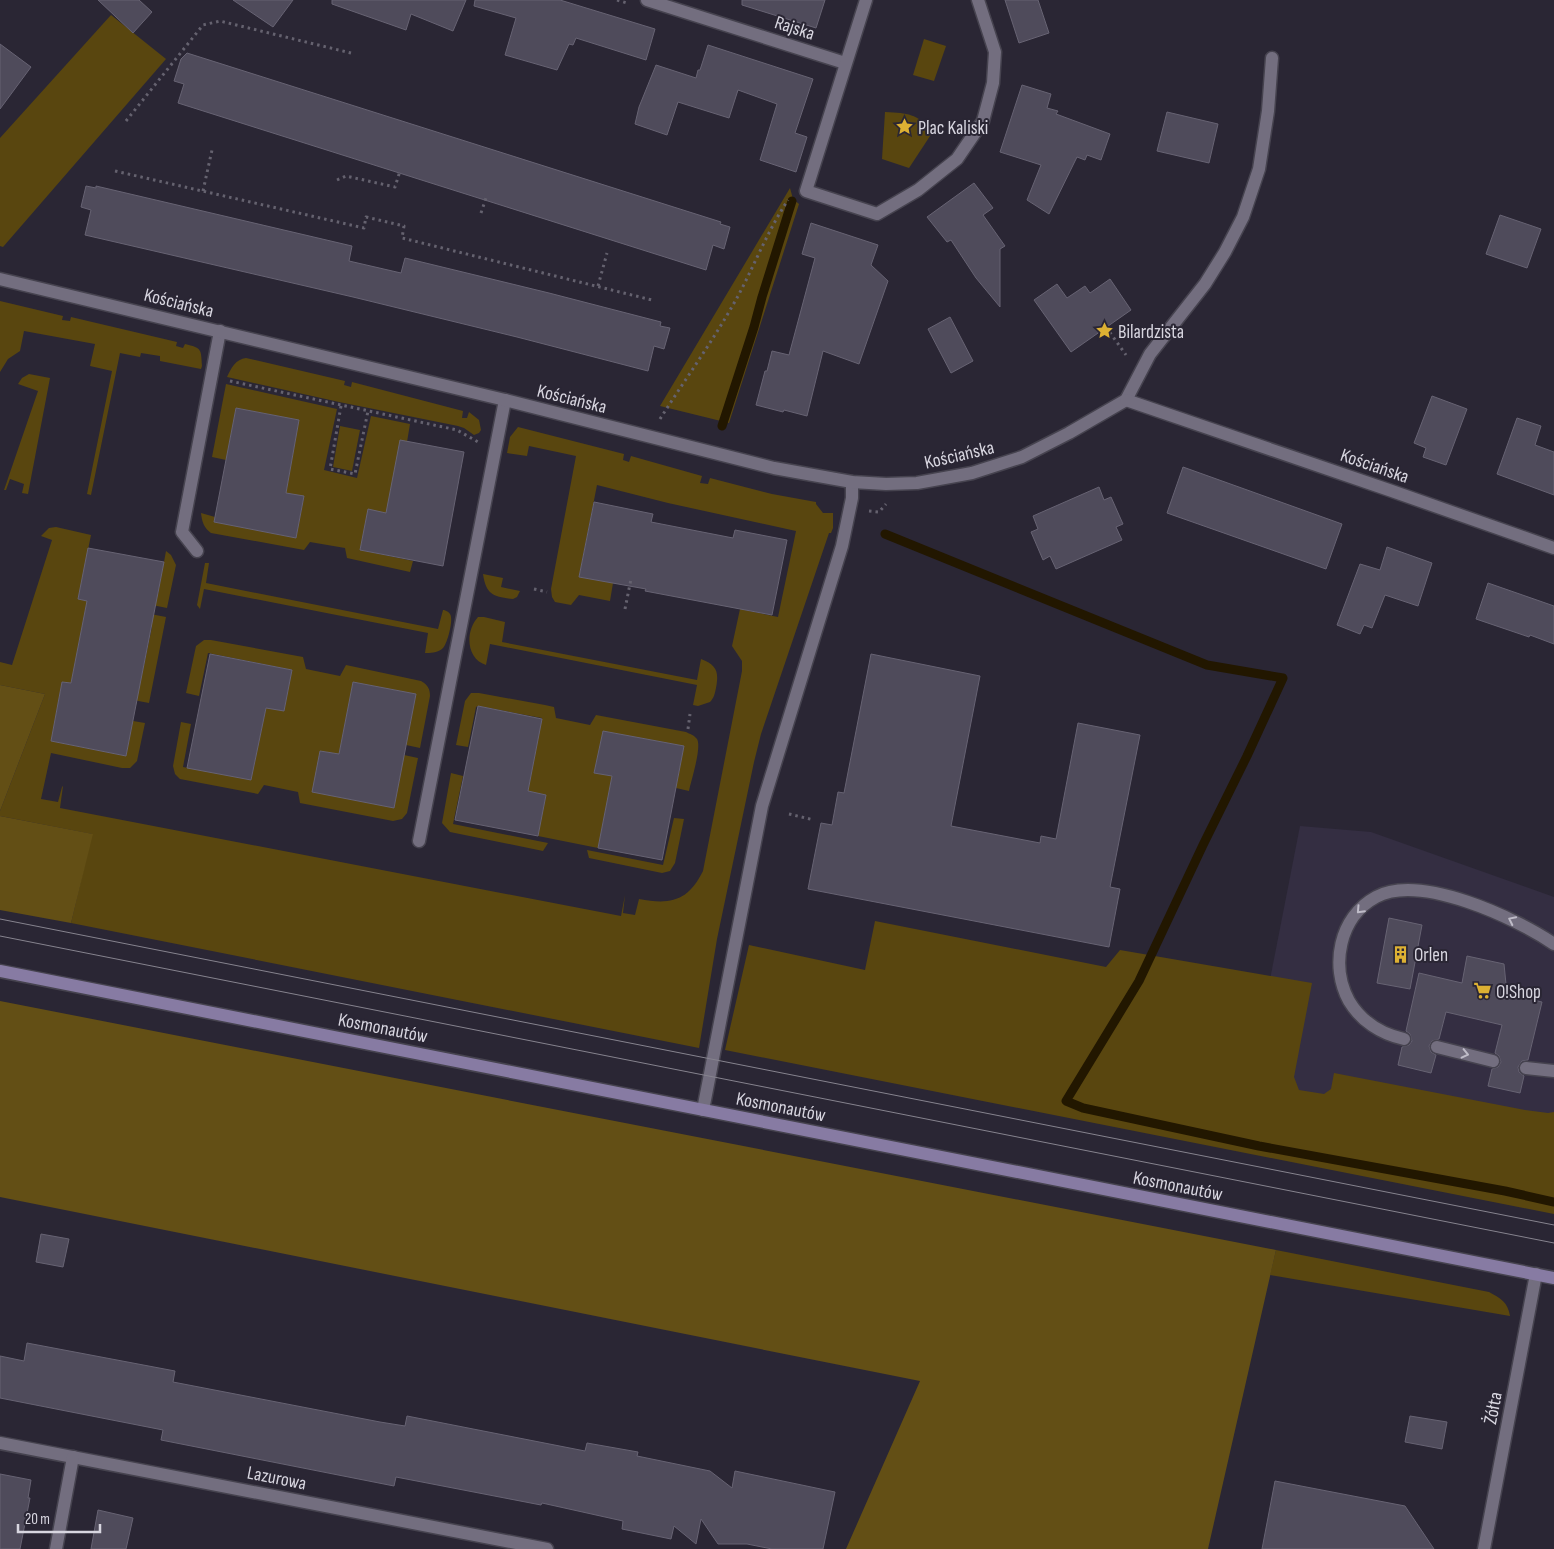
<svg xmlns="http://www.w3.org/2000/svg" width="1554" height="1549" viewBox="0 0 1554 1549" font-family="'Sofia Sans Condensed',sans-serif">
<style>
.built{fill:#342e42}
.green{fill:#59460f}
.forest{fill:#634f15}
.lines{fill:none;stroke-linecap:round;stroke-linejoin:round}
.stream{stroke:#221700;stroke-width:9}
.building{fill:#4f4b5b;stroke:#676373}
.service-casing{stroke:#46434f;stroke-width:15}
.minor-casing{stroke:#46434f;stroke-width:15}
.secondary-casing{stroke:#46434f;stroke-width:15}
.path{stroke:#65626f;stroke-width:3;stroke-dasharray:2.5 4;stroke-linecap:butt}
.service{stroke:#736e7f;stroke-width:12}
.minor{stroke:#736e7f;stroke-width:12}
.secondary{stroke:#877ba3;stroke-width:12}
.tram{stroke:#86838e;stroke-width:1}
.oneway{stroke:#bfbcc8}
.labels{text-anchor:middle;stroke-width:4;stroke-linejoin:round;paint-order:stroke}
.street-label{font-size:19px;fill:#d8d6e0;stroke:#2a2634}
.poi-label{font-size:19px;fill:#d8d6e0;stroke:#2a2634;text-anchor:start}
</style>
<rect width="100%" height="100%" fill="#2a2634"/>
<path class="built" d="M 1300,826 L 1371,832 L 1554,897 L 1554,1147 L 1249,1087 Z"/>
<g class="green">
<path d="M 111,15 L 166,59 L 3,247 L 0,246 L 0,138 Z"/>
<path d="M 924,39 L 946,46 L 934,81 L 913,75 Z"/>
<path d="M 885,112 C 910,113 914,114 934,130 L 909,168 L 882,159 Z"/>
<path d="M 790,188 L 793,199 L 799,204 L 729,423 L 660,406 Z"/>
<path d="M 0,301 L 63,316 L 62,320 L 70,321 L 71,317 L 177,342 L 176,346 L 183,348 L 185,344 C 202,348 201,349 202,366 L 201,369 L 160,361 L 160,356 L 141,353 L 140,357 L 120,353 L 91,495 L 87,494 L 112,371 L 90,366 L 95,344 L 24,331 L 20,351 L 8,359 L 0,372 Z"/>
<path d="M 246,358 L 345,381 L 344,385 L 351,387 L 352,382 L 463,411 L 462,418 L 467,418 L 469,412 L 479,420 L 481,430 L 479,433 L 474,435 L 464,428 L 458,426 L 339,402 L 227,377 C 231,368 236,359 246,358 Z"/>
<path d="M 29,374 L 50,378 L 28,494 L 22,493 L 24,484 L 10,479 L 6,490 L 4,490 L 38,391 L 18,384 L 22,378 Z"/>
<path d="M 226,384 L 337,409 L 324,470 L 357,478 L 371,416 L 410,424 L 407,442 L 386,513 L 368,510 L 360,550 L 413,561 L 410,572 L 347,558 L 345,548 L 310,542 L 304,550 L 211,533 C 204,528 202,522 201,513 L 215,517 L 214,522 L 296,538 L 304,497 L 286,493 L 299,420 L 236,408 L 226,460 L 212,457 Z"/>
<path d="M 340,426 L 360,430 L 352,471 L 333,467 Z"/>
<path d="M 518,427 L 624,454 L 623,460 L 629,462 L 631,456 L 702,476 L 700,483 L 708,484 L 710,478 L 772,494 L 816,502 L 816,504 L 823,513 L 833,513 L 833,528 L 831,533 L 829,533 L 761,734 L 754,762 L 717,939 L 699,1048 L 71,923 L 92,834 L 0,816 L 0,811 L 45,694 L 0,685 L 0,662 L 12,665 L 52,540 L 41,536 L 49,528 L 56,527 L 91,535 L 78,599 L 87,601 L 71,683 L 62,682 L 51,741 L 126,756 L 133,721 L 145,723 L 137,761 L 130,768 L 122,768 L 51,753 L 41,799 L 58,802 L 62,787 L 63,786 L 60,808 L 621,916 L 625,895 L 623,913 L 635,915 L 639,899 C 671,905 688,901 703,871 L 742,671 L 742,661 L 732,646 L 740,609 L 778,617 L 796,531 L 668,503 L 597,485 L 579,577 L 613,583 L 610,601 L 579,595 L 571,605 L 555,602 L 552,597 L 551,589 L 576,456 L 529,446 L 527,456 L 507,453 L 510,437 Z"/>
<path d="M 166,551 L 171,555 L 176,565 L 167,608 L 147,604 L 158,594 Z"/>
<path d="M 205,563 L 209,563 L 206,583 L 438,629 L 443,610 C 445,610 449,612 450,614 C 454,619 447,646 442,649 C 437,653 430,653 425,653 L 428,633 L 204,589 L 200,609 L 197,605 Z"/>
<path d="M 483,574 L 503,578 L 501,587 L 520,591 L 517,597 L 513,599 C 494,597 486,595 483,574 Z"/>
<path d="M 145,613 L 166,617 L 149,703 L 128,699 L 139,689 L 152,627 Z"/>
<path d="M 478,617 L 484,617 L 505,622 L 502,642 L 697,680 L 701,659 C 717,665 719,672 716,688 C 715,693 714,698 710,702 L 698,706 L 693,705 L 697,685 L 490,644 L 486,665 C 466,659 465,631 478,617 Z"/>
<path d="M 204,640 L 211,640 L 303,657 L 306,669 L 340,676 L 346,665 L 421,681 C 428,685 430,689 430,696 L 420,748 L 406,745 L 416,694 L 353,682 L 339,754 L 320,751 L 313,792 L 394,808 L 404,755 L 418,758 L 407,813 L 402,819 L 393,821 L 300,803 L 298,792 L 264,785 L 258,794 L 180,779 L 175,774 L 173,766 L 181,722 L 191,724 L 183,767 L 251,780 L 266,708 L 284,711 L 292,670 L 208,653 L 199,696 L 186,693 L 196,646 Z"/>
<path d="M 471,693 L 479,693 L 545,705 L 554,707 L 556,718 L 590,725 L 596,715 L 686,732 C 690,734 694,735 697,739 C 702,747 691,781 689,791 L 676,788 L 684,746 L 603,731 L 594,773 L 612,776 L 598,848 L 538,836 L 546,795 L 528,791 L 542,718 L 478,706 L 476,707 L 468,747 L 456,745 L 465,701 Z"/>
<path d="M 451,773 L 463,776 L 453,824 L 548,843 L 543,851 L 450,832 L 442,823 Z"/>
<path d="M 674,818 L 684,819 L 675,863 L 670,871 L 662,873 L 589,858 L 587,850 L 663,865 Z"/>
<path d="M 875,921 L 1106,967 L 1120,950 L 1312,983 L 1294,1077 L 1299,1090 L 1324,1094 L 1331,1089 L 1334,1073 L 1525,1110 L 1548,1113 L 1554,1112 L 1554,1214 L 725,1050 L 749,945 L 865,970 Z"/>
<path d="M 1276,1250 L 1489,1292 C 1500,1298 1508,1302 1510,1316 L 1270,1275 Z"/>
</g>
<g class="forest">
<path d="M 0,685 L 45,694 L 0,811 Z"/>
<path d="M 0,816 L 93,834 L 71,923 L 0,910 Z"/>
<path d="M 0,1001 L 1276,1250 L 1208,1549 L 846,1549 L 920,1381 L 0,1197 Z"/>
</g>
<g class="lines">
<g class="stream">
<path d="M 722,426 L 754,327 L 762,297 L 792,201"/>
<path d="M 885,534 L 1207,665 L 1283,678 L 1247,756 L 1203,845 L 1139,981 L 1066,1101 L 1083,1108 L 1259,1146 L 1505,1191 L 1554,1202"/>
</g>
</g>
<g class="building">
<path d="M 98,0 L 139,0 L 152,12 L 133,33 Z"/>
<path d="M 233,0 L 293,0 L 273,27 Z"/>
<path d="M 332,0 L 466,0 L 453,31 L 411,14 L 406,30 L 332,4 Z"/>
<path d="M 475,0 L 560,0 L 655,29 L 646,60 L 576,38 L 573,45 L 569,44 L 557,70 L 505,55 L 516,18 L 474,6 Z"/>
<path d="M 742,0 L 825,0 L 816,28 L 742,5 Z"/>
<path d="M 1005,0 L 1038,0 L 1049,33 L 1019,43 Z"/>
<path d="M 0,44 L 31,67 L 0,109 Z"/>
<path d="M 708,45 L 813,79 L 795,133 L 807,137 L 796,172 L 760,160 L 777,104 L 738,90 L 729,118 L 678,102 L 667,135 L 635,124 L 639,107 L 656,65 L 696,78 L 698,70 L 700,70 Z"/>
<path d="M 187,53 L 721,222 L 720,224 L 730,227 L 724,249 L 713,245 L 706,270 L 178,103 L 184,84 L 174,81 L 181,59 Z"/>
<path d="M 1022,85 L 1051,94 L 1047,108 L 1058,111 L 1056,114 L 1110,134 L 1101,160 L 1087,155 L 1085,160 L 1077,157 L 1049,214 L 1027,200 L 1041,165 L 1000,152 Z"/>
<path d="M 1167,112 L 1218,124 L 1209,163 L 1157,151 Z"/>
<path d="M 974,183 L 993,208 L 983,215 L 1005,246 L 1000,249 L 1000,307 L 976,278 L 951,240 L 947,242 L 927,217 Z"/>
<path d="M 86,186 L 96,188 L 96,186 L 352,246 L 349,261 L 401,273 L 405,258 L 549,293 L 661,322 L 660,326 L 670,328 L 664,349 L 654,346 L 648,371 L 517,337 L 353,297 L 85,235 L 91,210 L 81,207 Z"/>
<path d="M 1500,215 L 1541,229 L 1527,268 L 1486,254 Z"/>
<path d="M 811,223 L 878,245 L 871,265 L 888,281 L 859,364 L 823,351 L 807,416 L 784,410 L 783,412 L 756,405 L 765,371 L 767,371 L 772,351 L 789,355 L 815,258 L 802,254 Z"/>
<path d="M 1110,279 L 1131,310 L 1071,352 L 1034,300 L 1057,284 L 1067,298 L 1085,286 L 1090,293 Z"/>
<path d="M 950,317 L 973,361 L 951,373 L 928,329 Z"/>
<path d="M 1432,396 L 1467,409 L 1446,465 L 1423,457 L 1426,448 L 1414,443 Z"/>
<path d="M 236,408 L 299,420 L 286,493 L 304,496 L 296,538 L 214,522 Z"/>
<path d="M 1517,418 L 1541,426 L 1535,445 L 1554,452 L 1554,495 L 1497,474 Z"/>
<path d="M 400,440 L 464,452 L 443,566 L 360,550 L 368,509 L 386,513 Z"/>
<path d="M 1183,467 L 1342,524 L 1326,569 L 1167,513 Z"/>
<path d="M 1099,487 L 1104,500 L 1111,497 L 1123,524 L 1116,527 L 1122,540 L 1056,569 L 1050,556 L 1043,560 L 1031,532 L 1038,529 L 1033,516 Z"/>
<path d="M 594,502 L 653,514 L 651,522 L 733,538 L 735,530 L 787,540 L 772,615 L 645,591 L 646,589 L 579,577 Z"/>
<path d="M 1387,547 L 1432,563 L 1418,606 L 1385,595 L 1372,628 L 1364,625 L 1360,634 L 1337,625 L 1360,564 L 1380,570 Z"/>
<path d="M 88,548 L 164,562 L 126,756 L 51,741 L 62,682 L 71,683 L 87,601 L 78,599 Z"/>
<path d="M 1488,583 L 1554,606 L 1554,644 L 1530,635 L 1529,637 L 1476,619 Z"/>
<path d="M 210,654 L 292,670 L 284,711 L 266,708 L 251,780 L 187,768 Z"/>
<path d="M 871,654 L 980,676 L 951,826 L 1040,843 L 1041,836 L 1056,839 L 1078,723 L 1140,735 L 1110,887 L 1120,889 L 1109,947 L 808,889 L 821,823 L 832,825 L 838,792 L 844,793 Z"/>
<path d="M 353,682 L 416,694 L 394,808 L 312,792 L 320,751 L 339,754 Z"/>
<path d="M 478,706 L 542,719 L 528,791 L 546,795 L 538,836 L 455,820 Z"/>
<path d="M 603,731 L 684,746 L 662,860 L 598,848 L 612,776 L 594,773 Z"/>
<path d="M 1389,918 L 1422,925 L 1410,989 L 1377,983 Z"/>
<path d="M 1467,956 L 1504,964 L 1507,994 L 1542,1002 L 1528,1060 L 1522,1061 L 1518,1067 L 1519,1072 L 1524,1076 L 1520,1093 L 1488,1086 L 1492,1069 L 1498,1067 L 1501,1062 L 1499,1056 L 1495,1053 L 1502,1025 L 1446,1012 L 1439,1039 L 1432,1041 L 1429,1046 L 1431,1052 L 1436,1055 L 1431,1073 L 1398,1065 L 1402,1047 L 1409,1045 L 1412,1041 L 1410,1034 L 1406,1031 L 1419,973 L 1462,983 Z"/>
<path d="M 41,1234 L 69,1239 L 63,1267 L 36,1262 Z"/>
<path d="M 27,1343 L 175,1371 L 173,1382 L 380,1422 L 405,1426 L 407,1416 L 585,1451 L 587,1443 L 638,1452 L 637,1456 L 710,1471 L 732,1488 L 735,1471 L 835,1492 L 823,1549 L 772,1549 L 747,1544 L 718,1544 L 701,1519 L 696,1544 L 674,1526 L 671,1539 L 622,1529 L 623,1521 L 542,1503 L 541,1505 L 396,1477 L 394,1486 L 161,1440 L 163,1430 L 0,1398 L 0,1356 L 24,1361 Z"/>
<path d="M 1410,1416 L 1447,1422 L 1442,1449 L 1405,1442 Z"/>
<path d="M 0,1474 L 31,1480 L 28,1498 L 30,1498 L 20,1549 L 0,1549 Z"/>
<path d="M 1275,1481 L 1405,1506 L 1434,1549 L 1262,1549 Z"/>
<path d="M 98,1510 L 133,1518 L 126,1549 L 91,1549 Z"/>
</g>
<g class="lines">
<defs>
<g id="service">
<path d="M 197,551 L 182,532 L 220,331"/>
<path d="M 419,841 L 505,400"/>
<path d="M 1404,1039 C 1381,1034 1361,1021 1349,1001 C 1330,966 1339,917 1376,897 C 1420,873 1516,918 1554,944"/>
<path d="M 1437,1047 L 1493,1061"/>
<path d="M 1526,1068 L 1554,1071"/>
<path d="M 703,1110 L 762,806 L 842,546 L 852,498 L 852,482"/>
</g>
<g id="minor">
<path d="M 647,0 L 845,63"/>
<path d="M 866,0 L 806,191 L 877,214 L 918,190 L 957,159 L 983,121 L 993,83 L 995,52 L 978,0"/>
<path d="M 0,279 L 505,400 L 774,468 L 852,482 L 886,484 L 917,483 L 972,473 L 1022,457 L 1069,433 L 1126,400 L 1150,354 L 1205,284 L 1225,252 L 1243,217 L 1259,169 L 1268,111 L 1272,58"/>
<path d="M 1126,400 L 1389,490 L 1554,548"/>
<path d="M 0,1443 L 547,1549"/>
<path d="M 56,1549 L 73,1457"/>
<path d="M 1484,1549 L 1536,1274"/>
</g>
<path id="secondary" d="M 0,971 L 1554,1278"/>
</defs>
<use href="#service" class="service-casing"/>
<use href="#minor" class="minor-casing"/>
<use href="#secondary" class="secondary-casing"/>
<g class="path">
<path d="M 617,0 L 627,3"/>
<path d="M 126,121 L 203,25 L 220,21 L 351,53"/>
<path d="M 115,171 L 364,228 L 366,217 L 404,226 L 402,238 L 652,300"/>
<path d="M 337,180 L 346,176 L 395,187 L 400,171"/>
<path d="M 203,191 L 212,150"/>
<path d="M 481,213 L 486,198"/>
<path d="M 598,286 L 607,253"/>
<path d="M 1106,327 L 1126,355"/>
<path d="M 230,381 L 457,430 L 478,442"/>
<path d="M 341,406 L 330,469 L 355,474 L 368,411"/>
<path d="M 660,419 C 686,378 715,338 738,296 C 755,264 768,230 788,200"/>
<path d="M 869,511 L 879,512 L 886,504"/>
<path d="M 534,589 L 547,592"/>
<path d="M 625,609 L 631,579"/>
<path d="M 688,729 L 690,714"/>
<path d="M 789,814 L 814,820"/>
</g>
<use href="#service" class="service"/>
<use href="#minor" class="minor"/>
<use href="#secondary" class="secondary"/>
<g class="tram">
<path d="M 0,919 L 1554,1225"/>
<path d="M 0,936 L 1554,1243"/>
</g>
</g>
<defs><path id="oneway-chevron" d="M-2-3.5L2.5 0L-2 3.5" fill="none" stroke-width="1.6" stroke-linecap="round" stroke-linejoin="round" transform="scale(1.25)"/></defs>
<g class="oneway">
<use href="#oneway-chevron" transform="translate(1360 910) rotate(133)"/>
<use href="#oneway-chevron" transform="translate(1512 920) rotate(-154)"/>
<use href="#oneway-chevron" transform="translate(1465 1054) rotate(13)"/>
</g>
<defs>
<symbol id="sight-bare" viewBox="-9 -9 18 18"><path d="M0-6L1.8-2.2L6-1.7L2.9 1.2L3.7 5.4L0 3.3L-3.7 5.4L-2.9 1.2L-6-1.7L-1.8-2.2Z" fill="#ddb133" stroke="#2a2634" stroke-width="2.5" paint-order="stroke"/></symbol>
<symbol id="building-bare" viewBox="-9 -9 18 18"><path d="M-4-6H4V6H1V3H-1V6H-4ZM-2.5-4.3h1.7v1.8h-1.7ZM.8-4.3h1.7v1.8H.8ZM-2.5-1h1.7V.8h-1.7ZM.8-1h1.7V.8H.8Z" fill="#ddb133" stroke="#2a2634" stroke-width="2.5" paint-order="stroke"/></symbol>
<symbol id="supermarket-bare" viewBox="-9 -9 18 18"><path d="M-6-5.5h2.5l.6 2H6L4.5 2H-2.5L-4.4-4H-6ZM-1.5 3.2a1.3 1.3 0 1 0 .1 0ZM3 3.2a1.3 1.3 0 1 0 .1 0Z" fill="#ddb133" stroke="#2a2634" stroke-width="2.5" paint-order="stroke"/></symbol>
</defs>
<g fill-rule="evenodd">
<use href="#sight-bare" x="892" y="114" width="25" height="25"/>
<use href="#sight-bare" x="1092" y="318" width="25" height="25"/>
<use href="#building-bare" x="1388" y="942" width="25" height="25"/>
<use href="#supermarket-bare" x="1470" y="978" width="25" height="25"/>
</g>
<g class="labels">
<g class="street-label">
<text transform="translate(795 27) rotate(18)" y="7">Rajska</text>
<text transform="translate(179 302) rotate(14)" y="7">Kościańska</text>
<text transform="translate(572 398) rotate(14)" y="7">Kościańska</text>
<text transform="translate(959 454) rotate(-13)" y="7">Kościańska</text>
<text transform="translate(1375 465) rotate(19)" y="7">Kościańska</text>
<text transform="translate(383 1027) rotate(11)" y="7">Kosmonautów</text>
<text transform="translate(781 1106) rotate(11)" y="7">Kosmonautów</text>
<text transform="translate(1178 1185) rotate(11)" y="7">Kosmonautów</text>
<text transform="translate(1492 1408) rotate(-79)" y="7">Żółta</text>
<text transform="translate(277 1477) rotate(11)" y="7">Lazurowa</text>
</g>
<g class="poi-label">
<text x="918" y="134">Plac Kaliski</text>
<text x="1118" y="338">Bilardzista</text>
<text x="1414" y="961">Orlen</text>
<text x="1496" y="998">O!Shop</text>
</g>
</g>
<path d="M18 1524v8h82v-8" fill="none" stroke="#d8d6e0" stroke-width="2.5"/>
<text x="25" y="1524" font-size="15" fill="#d8d6e0" stroke="#2a2634" stroke-width="4" paint-order="stroke">20 m</text>
</svg>
